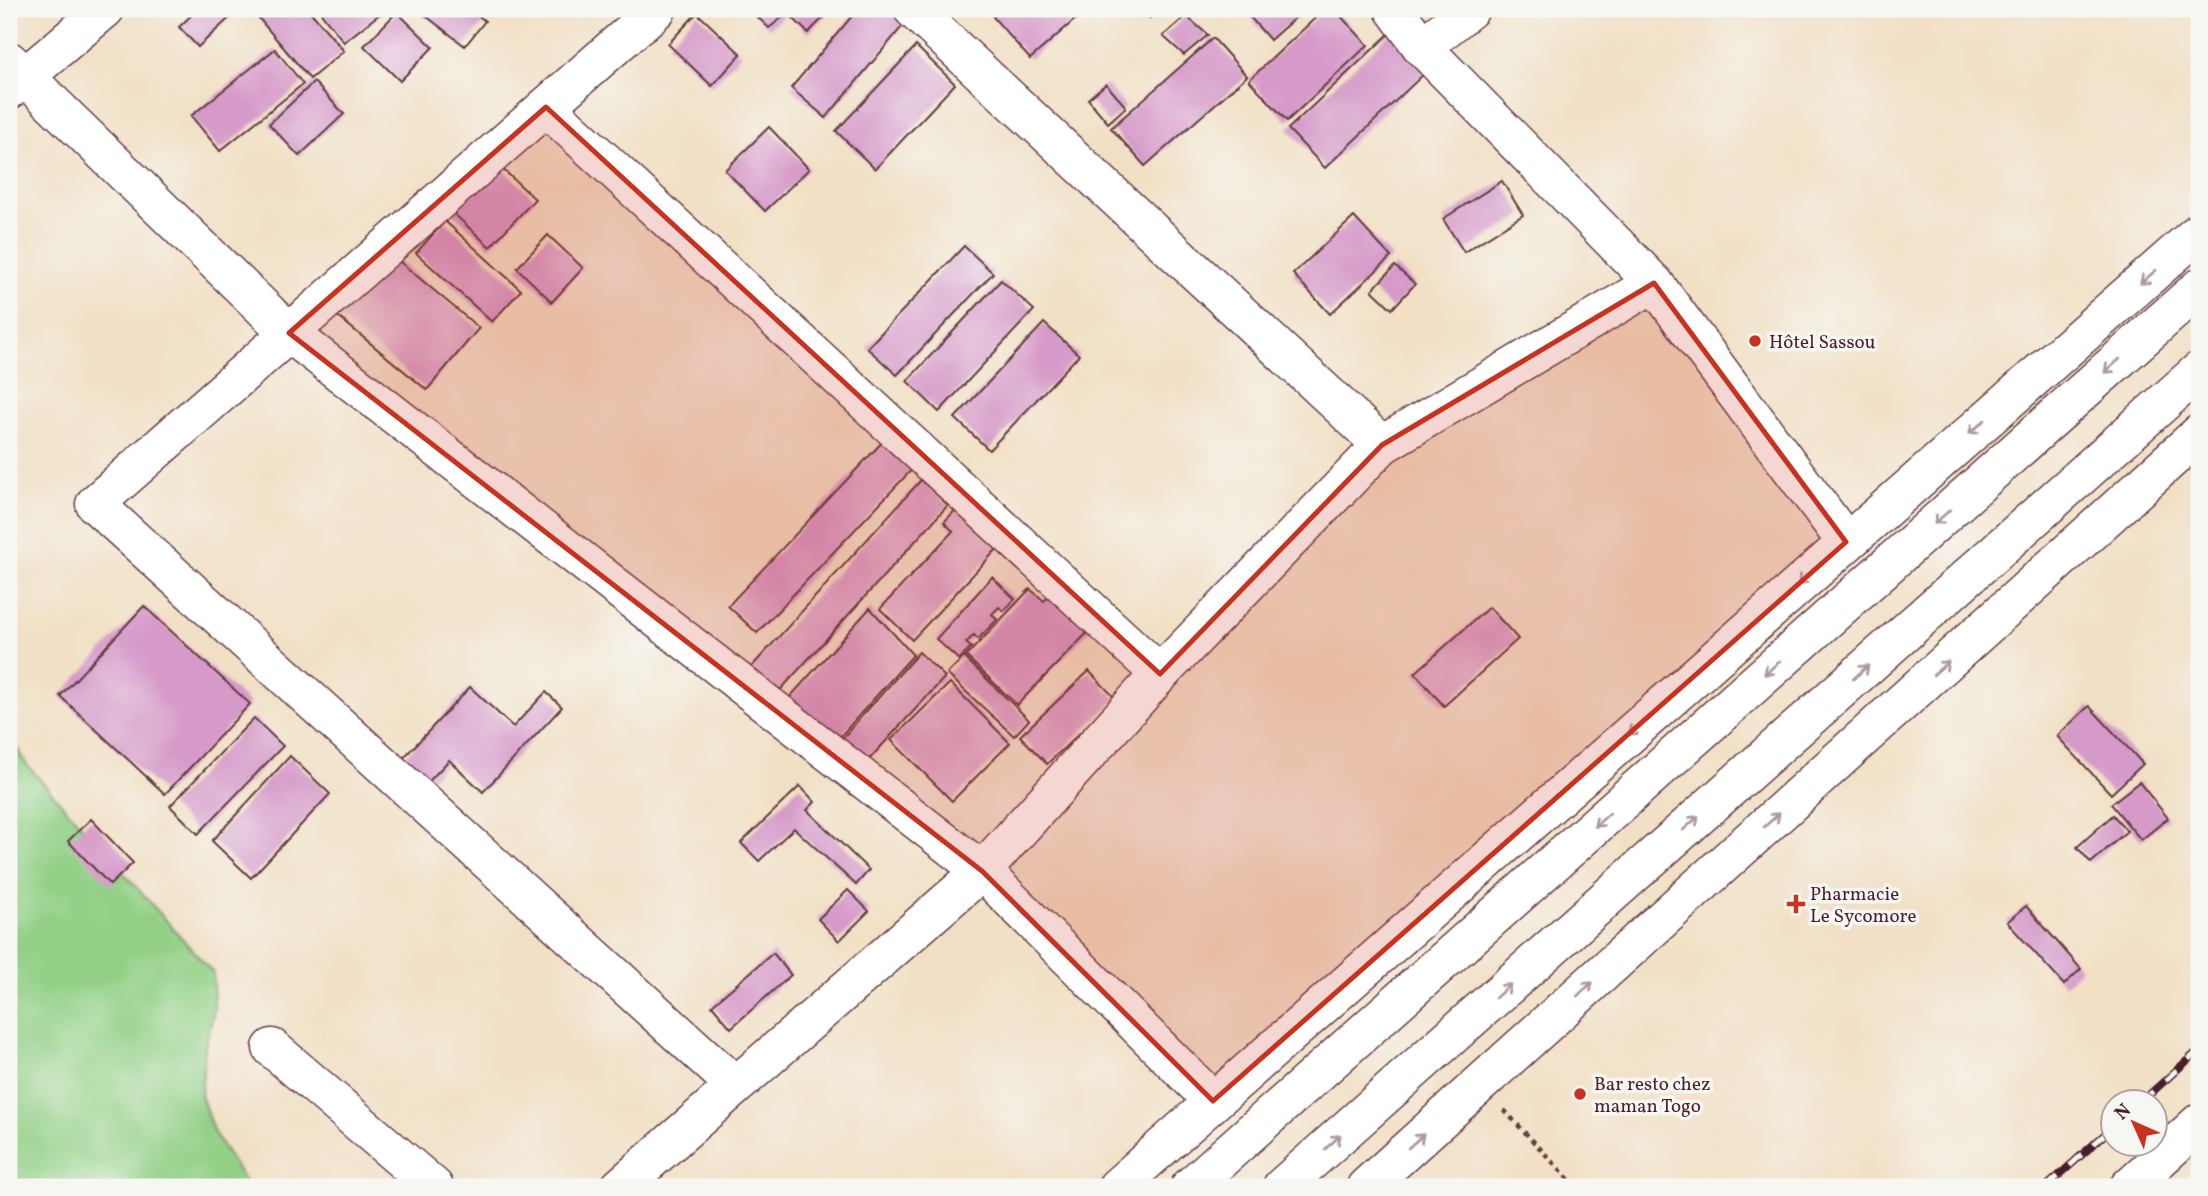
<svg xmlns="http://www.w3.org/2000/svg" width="2208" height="1196" viewBox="0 0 2208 1196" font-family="Vollkorn,serif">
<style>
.green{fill:#92d086;stroke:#6e7858;stroke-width:2}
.building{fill:#d69ac9}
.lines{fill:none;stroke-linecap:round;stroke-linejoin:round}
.minor-casing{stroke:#633c42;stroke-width:41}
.trunk-casing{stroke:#633c42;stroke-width:41}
.path{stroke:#633c42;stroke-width:4.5;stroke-dasharray:5 5;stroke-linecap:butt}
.minor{stroke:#fff;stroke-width:38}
.trunk{stroke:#fff;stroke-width:38}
.rail-casing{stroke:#4a1f2b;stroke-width:8}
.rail{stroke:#f6f6f2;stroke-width:5;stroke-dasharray:16;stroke-linecap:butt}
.oneway{stroke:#ae9aa0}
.marked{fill:#c8321e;fill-opacity:0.2;stroke:#c8321e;stroke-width:5;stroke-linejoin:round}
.poi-dot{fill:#c8321e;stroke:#f6f6f2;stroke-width:2.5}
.labels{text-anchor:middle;stroke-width:7;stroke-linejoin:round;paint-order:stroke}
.poi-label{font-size:19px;fill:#4a1f2b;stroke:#f6f6f2;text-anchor:start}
</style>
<rect width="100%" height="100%" fill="#f6f6f2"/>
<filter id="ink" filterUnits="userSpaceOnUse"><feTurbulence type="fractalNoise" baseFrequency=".0143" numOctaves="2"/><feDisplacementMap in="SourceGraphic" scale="14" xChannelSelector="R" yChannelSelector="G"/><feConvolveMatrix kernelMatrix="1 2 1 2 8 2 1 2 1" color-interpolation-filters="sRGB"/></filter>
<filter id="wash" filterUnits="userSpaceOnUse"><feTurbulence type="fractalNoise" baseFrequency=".00686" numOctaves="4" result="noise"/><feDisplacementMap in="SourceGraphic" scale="28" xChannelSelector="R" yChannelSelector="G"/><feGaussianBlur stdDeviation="1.57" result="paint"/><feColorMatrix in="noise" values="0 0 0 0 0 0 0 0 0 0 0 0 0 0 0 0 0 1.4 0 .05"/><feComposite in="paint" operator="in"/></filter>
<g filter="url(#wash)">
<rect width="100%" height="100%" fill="#f1e0c5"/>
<path class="green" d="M 9,735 L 26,764 L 213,973 L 214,1012 L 205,1046 L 201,1095 L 213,1131 L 248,1187 L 9,1187 Z"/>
<g id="blocks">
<g class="building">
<path d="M 198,9 L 239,9 L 198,47 L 179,27 Z"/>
<path d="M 251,9 L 308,9 L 344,51 L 310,79 Z"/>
<path d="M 318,9 L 386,9 L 344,42 Z"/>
<path d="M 417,9 L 470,9 L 485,21 L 465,46 Z"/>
<path d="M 749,9 L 832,9 L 808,33 L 788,13 L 769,28 Z"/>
<path d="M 858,9 L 902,9 L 911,16 L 826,118 L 791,88 Z"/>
<path d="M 1003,9 L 1087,9 L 1030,59 L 993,17 Z"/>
<path d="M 1141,9 L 1162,9 L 1150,18 Z"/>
<path d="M 1243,9 L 1305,9 L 1270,40 Z"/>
<path d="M 1325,9 L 1334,9 L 1368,45 L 1287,121 L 1249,80 Z"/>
<path d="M 397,12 L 433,47 L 400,81 L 364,46 Z"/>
<path d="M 697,13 L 741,54 L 712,86 L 668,44 Z"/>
<path d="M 1186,16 L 1208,35 L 1184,55 L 1163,36 Z"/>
<path d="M 1390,33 L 1426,72 L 1325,168 L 1288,129 Z"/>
<path d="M 1213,38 L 1247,76 L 1145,166 L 1111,128 Z"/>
<path d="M 916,46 L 955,84 L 875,169 L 836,131 Z"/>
<path d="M 275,49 L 303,84 L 220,151 L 191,116 Z"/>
<path d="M 314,82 L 344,114 L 299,156 L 269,124 Z"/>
<path d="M 1106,84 L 1126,107 L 1108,123 L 1088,99 Z"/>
<path d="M 769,127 L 809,169 L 765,211 L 725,170 Z"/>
<path d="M 496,163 L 535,199 L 490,247 L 452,212 Z"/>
<path d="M 1502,181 L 1523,215 L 1464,252 L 1443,219 Z"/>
<path d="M 1354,217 L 1391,257 L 1330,314 L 1293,274 Z"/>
<path d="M 445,221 L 521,290 L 492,322 L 416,253 Z"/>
<path d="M 548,235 L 583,268 L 552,302 L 517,268 Z"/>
<path d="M 964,246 L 993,273 L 897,375 L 867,348 Z"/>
<path d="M 387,251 L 479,328 L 427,390 L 335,314 Z"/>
<path d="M 1395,266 L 1415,284 L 1392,309 L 1372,290 Z"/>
<path d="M 1001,280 L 1034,310 L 939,412 L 907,381 Z"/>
<path d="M 1044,323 L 1079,355 L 989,450 L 955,418 Z"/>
<path d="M 888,436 L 917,464 L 757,633 L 728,606 Z"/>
<path d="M 921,480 L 948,505 L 773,698 L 746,673 Z"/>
<path d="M 970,495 L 1011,534 L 912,640 L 880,609 L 953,531 L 944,522 Z"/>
<path d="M 992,577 L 1015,599 L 1004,611 L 999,607 L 992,614 L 997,620 L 978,639 L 974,635 L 966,643 L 971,647 L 959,660 L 936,639 Z"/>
<path d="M 1030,589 L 1044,601 L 1057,589 L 1094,626 L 1017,705 L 966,656 Z"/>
<path d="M 144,606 L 250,704 L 165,794 L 60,696 Z"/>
<path d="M 1489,607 L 1518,639 L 1444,706 L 1415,673 Z"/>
<path d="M 870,608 L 913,655 L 829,749 L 781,707 Z"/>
<path d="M 919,652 L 945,677 L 863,766 L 838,743 Z"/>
<path d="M 964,657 L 1029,720 L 1014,736 L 947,674 Z"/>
<path d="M 1089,671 L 1116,699 L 1047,764 L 1020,736 Z"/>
<path d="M 950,683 L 1010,743 L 952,801 L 891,740 Z"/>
<path d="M 470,687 L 513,727 L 546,692 L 562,707 L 483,792 L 449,760 L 419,792 L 394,768 Z"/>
<path d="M 2089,706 L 2143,764 L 2111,794 L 2057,736 Z"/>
<path d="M 254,718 L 283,746 L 198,834 L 170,806 Z"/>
<path d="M 290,756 L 330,794 L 251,878 L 212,841 Z"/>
<path d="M 2139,782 L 2168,818 L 2141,840 L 2111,804 Z"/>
<path d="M 800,786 L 815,802 L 807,810 L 869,870 L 856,885 L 794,828 L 759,861 L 741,843 Z"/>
<path d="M 2113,815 L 2127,831 L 2091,863 L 2077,847 Z"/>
<path d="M 91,819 L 133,863 L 110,885 L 68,841 Z"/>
<path d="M 848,890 L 869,911 L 839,941 L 818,919 Z"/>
<path d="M 2026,906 L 2081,969 L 2064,985 L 2007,922 Z"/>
<path d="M 773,953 L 791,975 L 731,1028 L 712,1005 Z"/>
</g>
</g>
</g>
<g filter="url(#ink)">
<use href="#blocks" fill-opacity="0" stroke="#633c42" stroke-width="2"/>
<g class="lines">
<defs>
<g id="minor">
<path d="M 657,9 L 95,504 L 735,1085"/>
<path d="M 913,9 L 1382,445"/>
<path d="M 1394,9 L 1422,47 L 1654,283 L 1846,542"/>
<path d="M 1422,47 L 1470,9"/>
<path d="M 9,61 L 289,333 L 982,871 L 1213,1101"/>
<path d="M 9,90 L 105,9"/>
<path d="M 546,107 L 1160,674"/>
<path d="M 272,1048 L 434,1187"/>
<path d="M 620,1187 L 982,871 L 1160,674 L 1382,445 L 1654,283"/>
<path d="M 1117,1187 L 2199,232"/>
<path d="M 1366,1187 L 2199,434"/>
<path d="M 2129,1187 L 2199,1123"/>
</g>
<g id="trunk">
<path d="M 1190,1187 L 2199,288"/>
<path d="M 1282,1187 L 2199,371"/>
</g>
</defs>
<use href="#minor" class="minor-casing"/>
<use href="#trunk" class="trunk-casing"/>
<path class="path" d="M 1504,1110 L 1576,1187"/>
<use href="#minor" class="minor"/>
<use href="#trunk" class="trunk"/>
<defs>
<g id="rail">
<path d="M 2141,1102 L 2199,1050"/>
<path d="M 2046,1187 L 2114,1126"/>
</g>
</defs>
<use href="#rail" class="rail-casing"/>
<use href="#rail" class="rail"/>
</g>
<defs><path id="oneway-shaft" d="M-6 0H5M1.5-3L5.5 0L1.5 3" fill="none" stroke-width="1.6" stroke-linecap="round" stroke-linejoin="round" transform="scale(1.75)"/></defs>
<g class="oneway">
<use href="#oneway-shaft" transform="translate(2148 277) rotate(139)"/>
<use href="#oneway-shaft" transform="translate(2112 366) rotate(138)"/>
<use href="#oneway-shaft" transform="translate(1977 427) rotate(139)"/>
<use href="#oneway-shaft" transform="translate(1942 517) rotate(138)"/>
<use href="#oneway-shaft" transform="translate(1806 577) rotate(139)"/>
<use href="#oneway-shaft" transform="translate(1772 668) rotate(138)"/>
<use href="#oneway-shaft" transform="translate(1941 668) rotate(-42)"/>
<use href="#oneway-shaft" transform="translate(1861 672) rotate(-42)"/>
<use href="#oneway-shaft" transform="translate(1636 728) rotate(139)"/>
<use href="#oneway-shaft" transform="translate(1602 820) rotate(138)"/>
<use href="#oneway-shaft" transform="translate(1772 820) rotate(-42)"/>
<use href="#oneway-shaft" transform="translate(1691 823) rotate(-42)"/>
<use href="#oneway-shaft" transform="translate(1585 989) rotate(-42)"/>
<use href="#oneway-shaft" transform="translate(1503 991) rotate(-42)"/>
<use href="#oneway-shaft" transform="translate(1416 1141) rotate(-42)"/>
<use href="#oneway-shaft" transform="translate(1333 1142) rotate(-42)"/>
</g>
</g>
<path class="marked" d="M 546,107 L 1160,674 L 1382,445 L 1654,283 L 1846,542 L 1213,1101 L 982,871 L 289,333 Z"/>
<g class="poi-dot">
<circle cx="1755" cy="341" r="7"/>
<path d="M1792.5 893.5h7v7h7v7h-7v7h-7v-7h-7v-7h7z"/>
<circle cx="1580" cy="1094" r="7"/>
</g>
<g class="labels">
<g class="poi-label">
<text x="1769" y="348">Hôtel Sassou</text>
<text x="1810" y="900">Pharmacie<tspan x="1810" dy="22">Le Sycomore</tspan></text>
<text x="1594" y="1090">Bar resto chez<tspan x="1594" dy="22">maman Togo</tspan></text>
</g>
</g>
<rect width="2208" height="1196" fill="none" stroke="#f6f6f2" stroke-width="35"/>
<g transform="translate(2134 1123) rotate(315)"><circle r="33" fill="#f6f6f2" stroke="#b1a0a2" stroke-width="2"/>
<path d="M0-5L12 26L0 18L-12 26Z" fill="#c8321e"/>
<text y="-10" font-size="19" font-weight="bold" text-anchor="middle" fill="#4a1f2b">N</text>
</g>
</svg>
